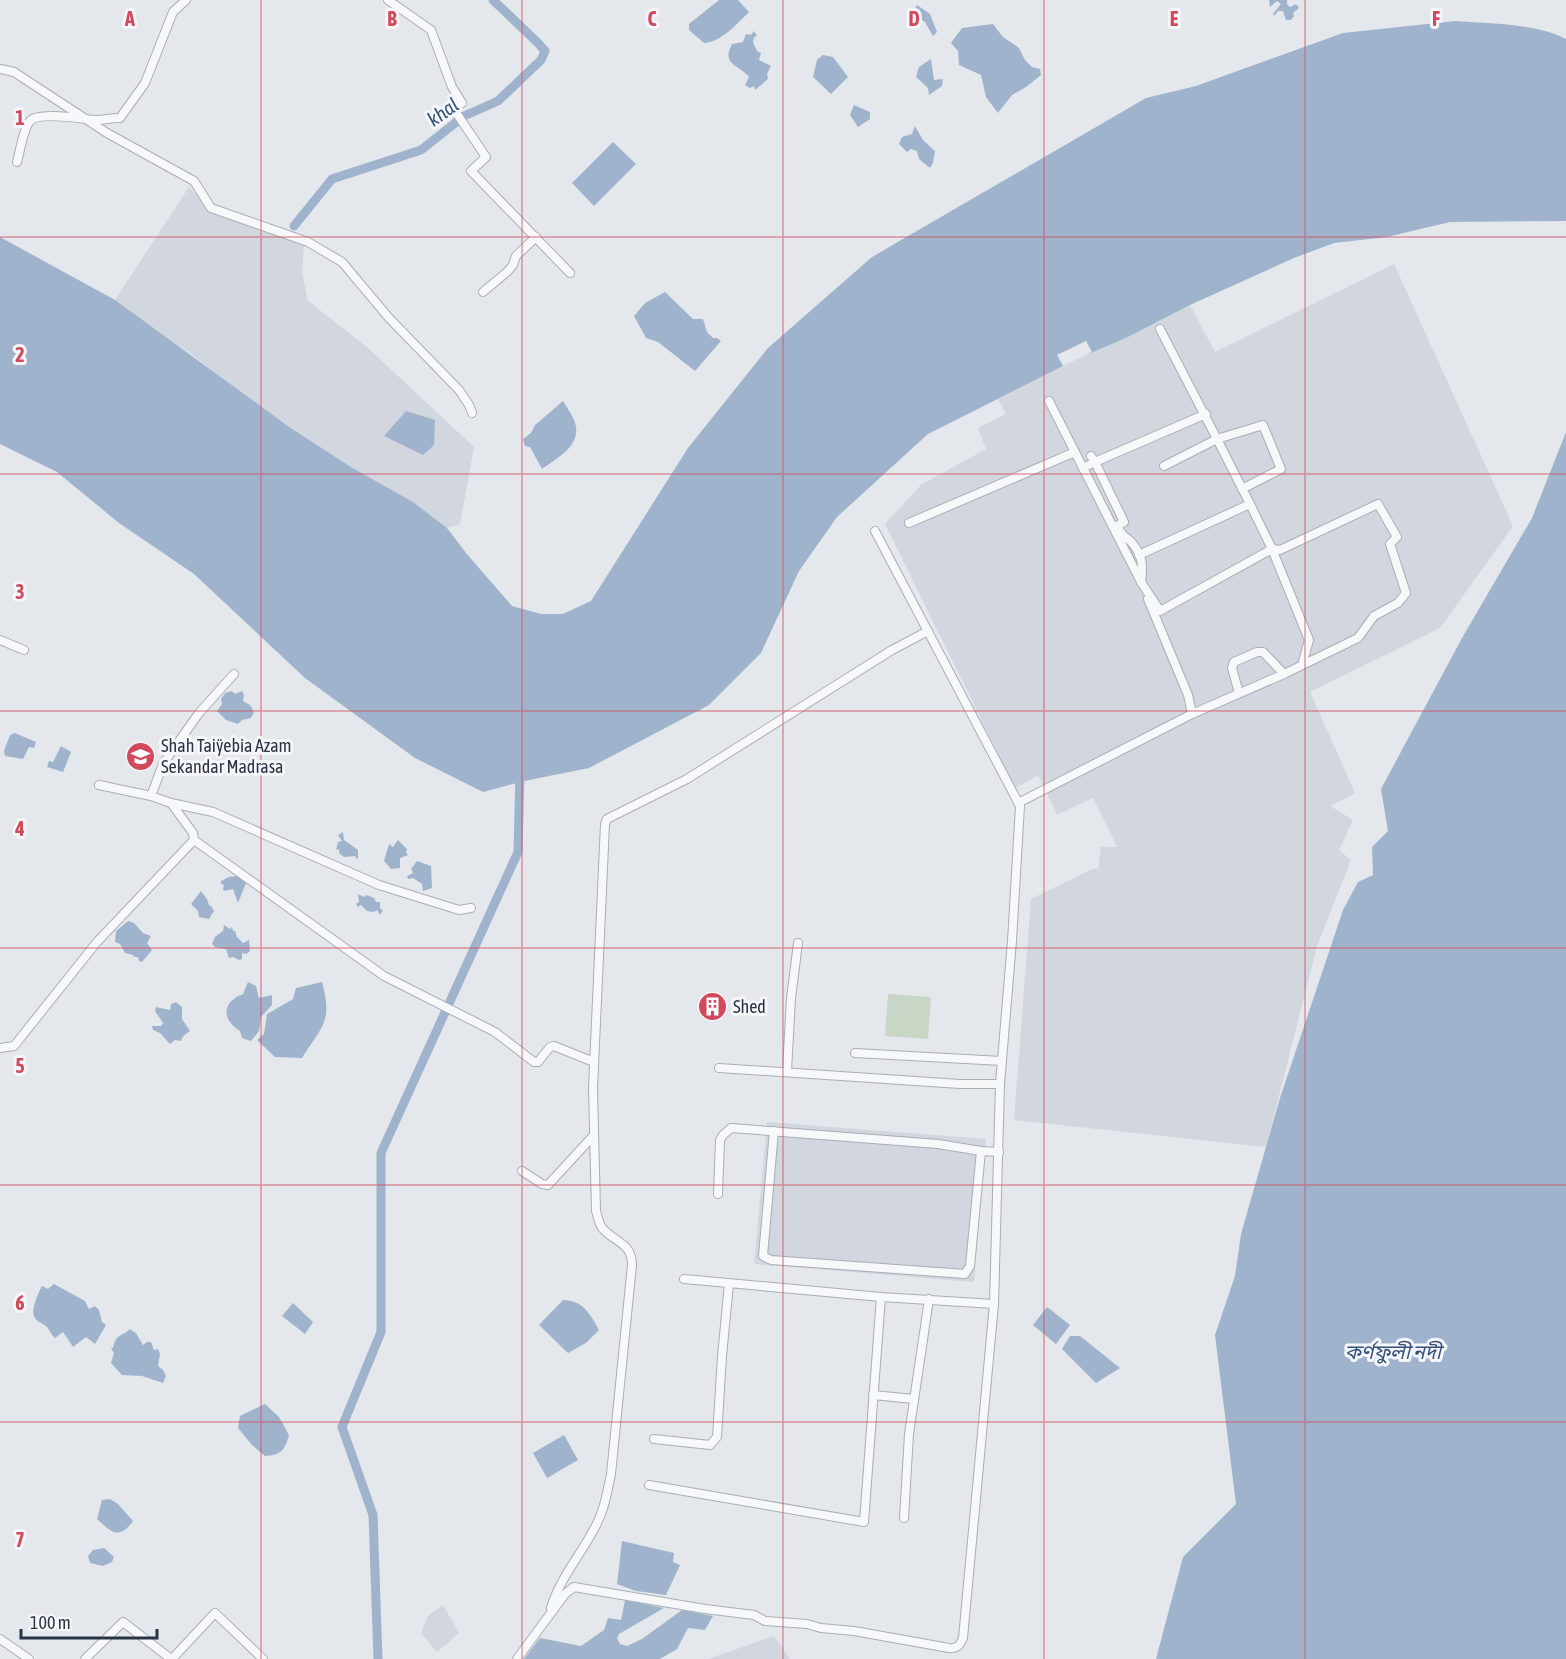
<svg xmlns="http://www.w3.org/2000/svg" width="1566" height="1659" viewBox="0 0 1566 1659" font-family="'Asap Condensed','Noto Sans Bengali',sans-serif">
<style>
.built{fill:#d2d6de}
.green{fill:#c9d6c5}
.water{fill:#9fb4cc}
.pier{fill:#e4e7ec}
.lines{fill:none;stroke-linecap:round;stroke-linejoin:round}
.canal{stroke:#9fb4cc;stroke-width:9}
.minor-casing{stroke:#a9aeb7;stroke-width:10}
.minor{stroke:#f7f8fa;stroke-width:8}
.grid{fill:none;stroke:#d1495b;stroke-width:1.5;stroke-opacity:0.55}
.labels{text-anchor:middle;stroke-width:6;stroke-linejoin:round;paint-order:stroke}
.poi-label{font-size:18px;fill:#2b3445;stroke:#f4f6f9;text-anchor:start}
.water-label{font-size:20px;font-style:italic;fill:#34527a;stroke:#f4f6f9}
.grid-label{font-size:20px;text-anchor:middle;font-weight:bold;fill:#d1495b;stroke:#f4f6f9;stroke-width:6;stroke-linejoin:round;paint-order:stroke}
</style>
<rect width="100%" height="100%" fill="#e4e7ec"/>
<g class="built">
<path d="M 189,187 L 209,210 L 304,242 L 302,273 L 308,301 L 368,348 L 474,447 L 460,524 L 447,528 L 413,502 L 351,467 L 250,400 L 190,353 L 156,331 L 115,300 Z"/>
<path d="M 1394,264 L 1513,526 L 1440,628 L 1310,692 L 1355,793 L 1330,806 L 1353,820 L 1339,850 L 1351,860 L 1317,946 L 1266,1147 L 1014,1120 L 1031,899 L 1092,869 L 1098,869 L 1101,847 L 1117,847 L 1093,798 L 1057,815 L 1038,775 L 1015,788 L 885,524 L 921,485 L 986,449 L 978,428 L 1006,414 L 998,399 L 1092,352 L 1128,337 L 1190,305 L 1215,352 Z"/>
<path d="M 767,1122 L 986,1139 L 974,1282 L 754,1264 Z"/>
<path d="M 443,1605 L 459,1633 L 437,1652 L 421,1633 L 428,1616 Z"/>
<path d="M 774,1636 L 790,1659 L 708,1659 Z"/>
</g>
<path class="green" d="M 888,994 L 931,997 L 928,1039 L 885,1036 Z"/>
<g class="water">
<path d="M 719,0 L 738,0 L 749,12 C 738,23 720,43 704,43 L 689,30 L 689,24 Z"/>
<path d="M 1269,0 L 1287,0 L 1287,4 L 1290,7 L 1296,4 L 1299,8 L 1293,13 L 1294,16 L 1291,20 L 1286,20 L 1283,11 L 1278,11 L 1274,16 L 1273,14 L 1281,4 L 1277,1 L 1270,7 Z"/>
<path d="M 917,5 L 930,14 L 937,32 L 933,36 L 925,22 L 912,14 Z"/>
<path d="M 1455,21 C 1486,23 1540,24 1566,39 L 1566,221 L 1450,222 L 1387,237 L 1334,243 L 1294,258 L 1190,305 L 1128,337 L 1079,358 L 928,434 L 837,517 L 799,571 L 761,653 L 709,705 L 589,768 L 524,781 L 483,792 L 415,758 L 305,678 L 194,574 L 119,523 L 57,472 L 0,444 L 0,237 L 115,300 L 288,426 L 351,467 L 413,502 L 447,528 L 466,553 L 512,606 L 541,614 L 563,614 L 591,601 L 688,448 L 768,348 L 872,257 L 1146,98 L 1196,86 L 1343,33 Z"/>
<path d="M 993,24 L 1003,37 L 1019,48 L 1025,60 L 1032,67 L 1040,69 L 1041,75 L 1026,87 L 1012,95 L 998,113 L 986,97 L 981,75 L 959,65 L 958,51 L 951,43 L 962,28 Z"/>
<path d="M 754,31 L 757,36 L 754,37 L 753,42 L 757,51 L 761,53 L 759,60 L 771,66 L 767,74 L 768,79 L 755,90 L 754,86 L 750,88 L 745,85 L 749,77 C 738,64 721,65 732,44 L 743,42 L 746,34 L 751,35 Z"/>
<path d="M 823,55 L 833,57 L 848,77 L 831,94 L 813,77 L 817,60 Z"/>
<path d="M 931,59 L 934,80 L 943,79 L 942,86 L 929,95 L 928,88 L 916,77 L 919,67 Z"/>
<path d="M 854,105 L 870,112 L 870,119 L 858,127 L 850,115 Z"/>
<path d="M 915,126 L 923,140 L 935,151 L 933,163 L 930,168 L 919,159 L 917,151 L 911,149 L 907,152 L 899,144 L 902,137 L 912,134 Z"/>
<path d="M 613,142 L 636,164 L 594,206 L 572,183 Z"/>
<path d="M 665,292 L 693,319 L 703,319 L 707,332 L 713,338 L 717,338 L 721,341 L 695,371 L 658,342 L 646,338 L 634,316 L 645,303 Z"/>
<path d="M 563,401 C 567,408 575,418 576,427 C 579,447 556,459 542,469 L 530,447 L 525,446 L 523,439 L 531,433 L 535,425 Z"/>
<path d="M 406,411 L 435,420 L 434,445 L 423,455 L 384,436 Z"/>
<path d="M 1566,432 L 1566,1659 L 1156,1659 L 1183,1557 L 1236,1504 L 1215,1335 L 1235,1276 L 1241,1234 L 1280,1098 L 1343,910 L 1358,882 L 1373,875 L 1372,847 L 1388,831 L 1381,789 L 1462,638 L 1532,518 Z"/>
<path d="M 232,691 L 235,694 L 242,691 L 244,695 L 243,701 L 250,705 L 254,712 L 251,718 L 242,720 L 238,724 L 226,720 L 217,711 L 222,704 L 221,699 L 225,693 Z"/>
<path d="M 15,733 L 36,742 L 34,748 L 29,747 L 23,759 L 5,756 L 4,751 L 10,735 Z"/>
<path d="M 61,746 L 71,752 L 63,772 L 47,767 L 49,761 L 53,762 Z"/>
<path d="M 343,832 L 344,840 L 358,850 L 358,860 L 355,856 L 344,857 L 339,853 L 339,849 L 336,850 L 338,842 L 342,841 L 338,835 Z"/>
<path d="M 398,840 L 407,849 L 406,852 L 408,855 L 400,858 L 400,868 L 391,869 L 384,861 L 389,844 L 393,847 Z"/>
<path d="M 417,861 L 431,866 L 432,888 L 423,891 L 422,884 L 413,878 L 408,879 L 407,876 L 413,873 L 411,869 Z"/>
<path d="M 236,873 L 246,883 L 238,903 L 233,889 L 224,891 L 223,889 L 224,885 L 221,884 L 221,881 L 229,877 L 236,876 Z"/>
<path d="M 201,891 L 207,899 L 209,905 L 211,906 L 214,911 L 209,919 L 199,917 L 198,911 L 191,904 Z"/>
<path d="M 358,894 L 364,897 L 366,895 L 374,898 L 376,902 L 380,902 L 380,909 L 383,910 L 380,915 L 377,910 L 374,912 L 367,911 L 361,905 L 358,907 L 356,904 L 359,902 Z"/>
<path d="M 128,921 L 134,923 L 143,933 L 151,936 L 147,943 L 152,950 L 142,962 L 139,961 L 138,957 L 135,957 L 133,955 L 125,953 L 120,944 L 115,942 L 116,931 Z"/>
<path d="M 224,925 L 230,929 L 232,927 L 233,931 L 235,931 L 237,937 L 243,943 L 249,940 L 250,951 L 246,954 L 242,953 L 242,959 L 239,960 L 233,957 L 229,958 L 226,949 L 215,947 L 212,944 L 215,937 L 223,931 Z"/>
<path d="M 248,982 L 256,986 L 259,998 L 272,995 L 272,1005 L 261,1017 L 259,1031 L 251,1041 L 242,1038 L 240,1031 C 221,1019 222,1002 243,994 Z"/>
<path d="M 322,982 C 333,1022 322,1026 302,1058 L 275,1057 L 257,1040 L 264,1034 L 267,1014 L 293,999 L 296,988 Z"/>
<path d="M 176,1002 L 182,1007 L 182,1019 L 190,1031 L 183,1036 L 181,1041 L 175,1040 L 170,1044 L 160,1033 L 153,1030 L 152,1026 L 161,1026 L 163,1023 L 155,1011 L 156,1007 L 170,1010 L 171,1004 Z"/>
<path d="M 54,1284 L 85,1301 L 89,1309 L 95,1306 L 99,1310 L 102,1322 L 106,1325 L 95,1344 L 86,1337 L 73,1347 L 63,1332 L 55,1338 C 51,1334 50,1331 47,1327 C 43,1323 37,1322 35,1318 C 30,1310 38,1294 42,1286 L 48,1289 Z"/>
<path d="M 563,1300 C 583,1300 590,1314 599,1330 L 586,1343 L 568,1353 L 539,1325 Z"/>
<path d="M 293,1303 L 313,1322 L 305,1334 L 282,1316 Z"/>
<path d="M 1047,1307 L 1070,1325 L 1056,1344 L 1033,1325 Z"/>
<path d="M 130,1329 L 136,1333 L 143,1345 L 147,1342 L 151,1342 L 154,1350 L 158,1349 L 160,1354 L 158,1366 L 163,1370 L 166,1376 L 163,1383 L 142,1376 L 122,1375 L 111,1363 L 114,1353 L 111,1348 L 113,1348 C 116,1333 122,1337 130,1329 Z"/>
<path d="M 1070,1336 L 1080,1336 L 1120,1368 L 1096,1383 L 1062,1349 Z"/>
<path d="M 265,1404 L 279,1417 L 289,1435 C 285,1450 281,1455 265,1456 L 252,1445 L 238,1428 L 240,1416 Z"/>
<path d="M 564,1435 L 578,1460 L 547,1478 L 533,1453 Z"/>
<path d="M 110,1499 L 118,1504 L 133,1521 C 119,1540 112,1533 97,1519 L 102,1500 Z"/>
<path d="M 622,1541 L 674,1553 L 673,1562 L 680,1565 L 666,1595 L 636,1591 L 617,1584 Z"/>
<path d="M 104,1548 L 114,1557 L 112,1562 L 103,1566 L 90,1563 L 88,1556 L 93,1550 Z"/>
<path d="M 625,1600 L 664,1608 L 619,1634 L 617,1638 L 620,1644 L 627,1646 L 642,1639 L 682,1610 L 713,1616 L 705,1630 L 688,1628 L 677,1649 L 660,1659 L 524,1659 L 540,1638 L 581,1646 L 604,1630 L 608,1618 L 621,1620 Z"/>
</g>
<path class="pier" d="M 1086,341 L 1092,352 L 1063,366 L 1057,355 Z"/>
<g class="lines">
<g class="canal">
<path d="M 294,226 L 332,179 L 421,150 L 464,116 L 498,101 L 541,60 L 545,51 L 538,43 L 493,0"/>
<path d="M 378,1659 L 373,1515 L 342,1427 L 381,1332 L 381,1153 L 518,852 L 520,771"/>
</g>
<defs>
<g id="minor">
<path d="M 388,0 L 431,30 L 452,87 L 462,103 L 453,108 L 486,157 L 471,171 L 570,273"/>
<path d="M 0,69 L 14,72 L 107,133 L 194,181 L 211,208 L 308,242 L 342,262 L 389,318 L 459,390 L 469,405 L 472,413"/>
<path d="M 17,162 C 20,152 23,129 30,121 C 39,111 83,119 96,120 C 103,120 112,118 120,118 L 145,83 L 173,12 L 186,0"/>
<path d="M 483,292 L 507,272 L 513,265 L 516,256 L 536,237"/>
<path d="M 1160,329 L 1217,439 L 1164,466"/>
<path d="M 1049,401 L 1141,582"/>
<path d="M 1091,456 L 1095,462 L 1206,414"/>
<path d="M 1083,468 L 1095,462 L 1124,522 L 1117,526 C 1123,539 1127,536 1133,544 C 1143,556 1143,567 1141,582 L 1160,611 L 1272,549 L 1250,504"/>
<path d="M 909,523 L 1075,452"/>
<path d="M 1139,555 L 1250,504 L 1217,439 L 1263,425 L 1281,469 L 1242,489"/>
<path d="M 1148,599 L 1188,695 L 1192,714"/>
<path d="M 0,640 L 24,650"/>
<path d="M 1239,693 L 1232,668 L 1234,662 L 1257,652 L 1263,652 L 1284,674"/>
<path d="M 99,785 L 151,796 L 171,803 L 213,812 L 379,885 L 459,910 L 471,908"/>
<path d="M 151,796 L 163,764 L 199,713 L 234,674"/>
<path d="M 171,803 L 193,833 L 194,840 L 384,976 L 495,1032 L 534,1062 L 538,1062 L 550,1047 L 554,1046 L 594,1062"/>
<path d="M 1018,803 L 1192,714 L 1284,674 L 1358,638 L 1374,616 L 1398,603 L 1406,593 L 1390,544 L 1397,537 L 1378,504 L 1280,550 L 1272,549 L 1309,640 L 1302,665"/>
<path d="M 0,1048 L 14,1046 L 97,942 L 194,840"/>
<path d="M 855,1053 L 1002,1061"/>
<path d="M 719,1068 L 960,1084 L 1000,1084"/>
<path d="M 787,1071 L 791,998 L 798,943"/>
<path d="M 774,1131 L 763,1256 L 771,1260 L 965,1274 L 970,1266 L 981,1151 L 999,1152"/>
<path d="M 522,1171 L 542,1184 L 548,1185 L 594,1135"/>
<path d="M 718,1194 L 720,1140 L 723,1135 L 731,1128 L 938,1144 L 981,1151"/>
<path d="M 684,1279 L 881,1297 L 994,1304"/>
<path d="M 873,1395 L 914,1399"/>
<path d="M 654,1439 L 710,1445 L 717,1437 L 722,1356 L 729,1284"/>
<path d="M 649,1485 L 864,1522 L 881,1297"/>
<path d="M 904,1518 L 909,1434 L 929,1299"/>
<path d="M 551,1608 C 560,1578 580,1556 594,1529 C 604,1512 607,1493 611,1474 L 632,1265 C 632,1243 616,1243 603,1229 C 599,1225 598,1217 596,1211 L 593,1088 L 605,824 L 607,819 L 687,779 L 892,650 L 928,631"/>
<path d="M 0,1639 L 29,1659"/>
<path d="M 85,1659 L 123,1622 L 171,1659"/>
<path d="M 172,1659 L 215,1613 L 263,1659"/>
<path d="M 517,1659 L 565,1594 L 574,1587 L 705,1609 L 754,1615 L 765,1621 L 807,1624 L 821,1628 L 854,1631 L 949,1648 C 957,1649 960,1645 963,1638 L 994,1304 L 1000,1084 L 1012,941 L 1020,806 L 875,531"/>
</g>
</defs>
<use href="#minor" class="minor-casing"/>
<use href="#minor" class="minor"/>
</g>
<path class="grid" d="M 261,0 L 261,1659M 522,0 L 522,1659M 783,0 L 783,1659M 1044,0 L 1044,1659M 1305,0 L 1305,1659M 0,237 L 1566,237M 0,474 L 1566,474M 0,711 L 1566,711M 0,948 L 1566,948M 0,1185 L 1566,1185M 0,1422 L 1566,1422"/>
<defs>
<symbol id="school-disc" viewBox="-11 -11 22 22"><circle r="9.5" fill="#d1495b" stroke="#f4f6f9"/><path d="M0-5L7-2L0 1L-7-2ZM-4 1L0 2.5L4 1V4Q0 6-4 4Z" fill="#fff"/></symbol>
<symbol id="building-disc" viewBox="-11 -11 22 22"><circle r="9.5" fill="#d1495b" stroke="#f4f6f9"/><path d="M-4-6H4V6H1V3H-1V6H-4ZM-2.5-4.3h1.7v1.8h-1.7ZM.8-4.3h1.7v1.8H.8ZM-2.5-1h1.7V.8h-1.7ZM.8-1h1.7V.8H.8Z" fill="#fff"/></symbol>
</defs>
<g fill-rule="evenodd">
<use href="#school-disc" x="124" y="740" width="33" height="33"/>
<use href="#building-disc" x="696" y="990" width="33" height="33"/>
</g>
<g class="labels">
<g class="poi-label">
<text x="161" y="752">Shah Taiÿebia Azam<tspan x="161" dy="21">Sekandar Madrasa</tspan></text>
<text x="733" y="1013">Shed</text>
</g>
<g class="water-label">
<text transform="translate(443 112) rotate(-35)" y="7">khal</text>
<text x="1393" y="1359">কর্ণফুলী নদী</text>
</g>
</g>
<g class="grid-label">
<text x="130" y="26">A</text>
<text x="392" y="26">B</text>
<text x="652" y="26">C</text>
<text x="914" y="26">D</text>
<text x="1174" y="26">E</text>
<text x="1436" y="26">F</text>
<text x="20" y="125">1</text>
<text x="20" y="362">2</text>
<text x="20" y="599">3</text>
<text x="20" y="836">4</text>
<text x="20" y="1073">5</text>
<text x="20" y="1310">6</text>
<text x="20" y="1547">7</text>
</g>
<path d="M21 1629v9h136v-9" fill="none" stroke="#2b3445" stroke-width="3"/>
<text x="30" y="1629" font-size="18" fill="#2b3445" stroke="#f4f6f9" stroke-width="4.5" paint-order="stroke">100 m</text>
</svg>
